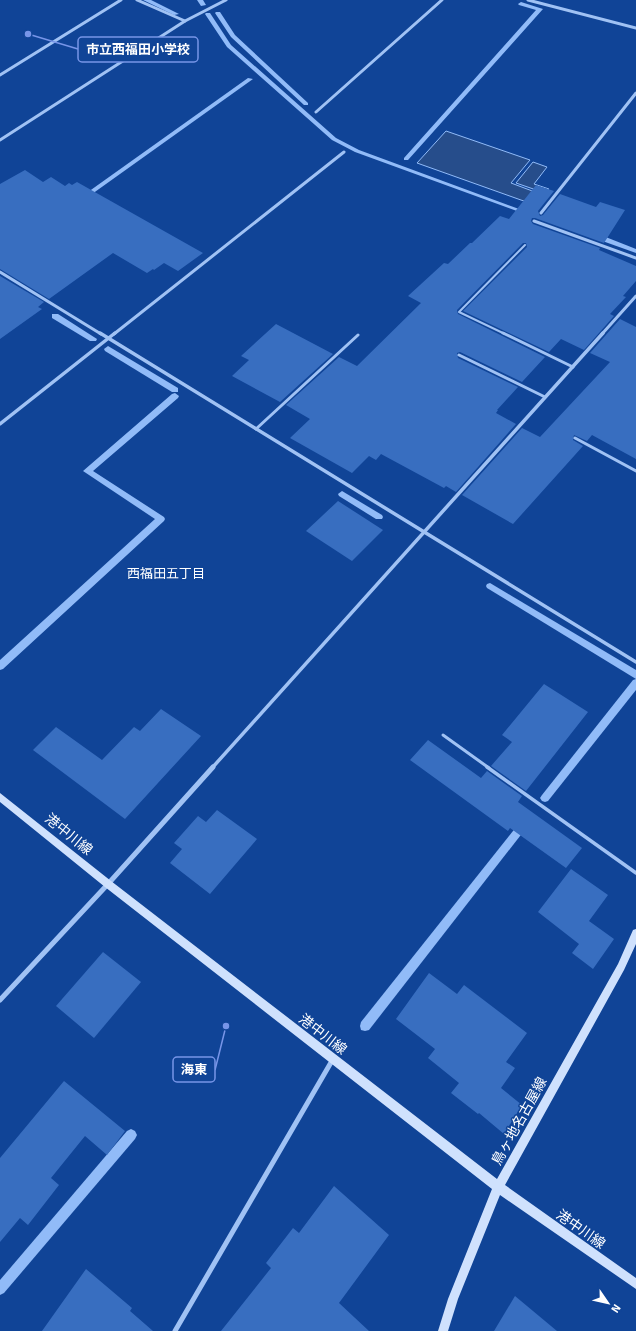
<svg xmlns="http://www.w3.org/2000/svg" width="636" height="1331" viewBox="0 0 636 1331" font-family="Signika,'Noto Sans JP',sans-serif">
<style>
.water{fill:#264d8b;stroke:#91bbf8}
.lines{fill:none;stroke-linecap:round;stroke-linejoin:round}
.stream{fill:#91bbf8;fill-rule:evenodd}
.building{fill:#386ec0}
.lane-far2{stroke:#a0c2f4;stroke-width:2}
.lane-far1{stroke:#a0c2f4;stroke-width:3}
.lane{stroke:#a0c2f4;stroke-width:3.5}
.street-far2{stroke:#a0c2f4;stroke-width:3}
.street-far1{stroke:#a0c2f4;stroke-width:3.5}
.street{stroke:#a0c2f4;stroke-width:5}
.secondary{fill:#cfe1fd;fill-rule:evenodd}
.labels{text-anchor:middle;stroke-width:3;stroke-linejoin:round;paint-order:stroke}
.neighbourhood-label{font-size:13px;fill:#fff;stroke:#104497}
.near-street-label{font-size:14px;fill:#fff;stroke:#104497}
.leader{fill:none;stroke:#7795e8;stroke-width:1.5}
.callout-dot{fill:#7795e8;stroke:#104497;stroke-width:1.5}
.callout{fill:#104497;stroke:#7795e8;stroke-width:1.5}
.callout-label{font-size:13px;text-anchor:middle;font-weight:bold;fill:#fff}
</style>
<rect width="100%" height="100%" fill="#104497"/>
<g class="water">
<path d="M 446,131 L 530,160 L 511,183 L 543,195 L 535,205 L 417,163 Z"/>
<path d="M 533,162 L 547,167 L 534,184 L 549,189 L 545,193 L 516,183 Z"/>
</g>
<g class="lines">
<g class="stream">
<path d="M 143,0 L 151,0 L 179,14 L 174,15 Z"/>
<path d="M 197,0 L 203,0 L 206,5 L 201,6 Z"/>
<path d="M 521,2 L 543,9 L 408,160 L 404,160 L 404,158 L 536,10 L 519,5 L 518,4 Z"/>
<path d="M 216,12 L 220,12 L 235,35 L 308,103 L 308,105 L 304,105 L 231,37 L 215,13 Z"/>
<path d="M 206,13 L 210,13 L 231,45 L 336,138 L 359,150 L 530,213 L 529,214 L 525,214 L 355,152 L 332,140 L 227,47 L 205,14 Z"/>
<path d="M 248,78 L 253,79 L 85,199 L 81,199 L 81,197 Z"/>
<path d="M 594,234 L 598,234 L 636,249 L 636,253 L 594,238 Z"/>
<path d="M 52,314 L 58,314 L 97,339 L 96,341 L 90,341 L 52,318 Z"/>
<path d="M 108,346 L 178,388 L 178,392 L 172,392 L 105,351 L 104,349 Z"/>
<path d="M 175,393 L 179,396 L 178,398 L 93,471 L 164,517 L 165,519 L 164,521 L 3,669 L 0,670 L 0,660 L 155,519 L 83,471 L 172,394 Z"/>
<path d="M 342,491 L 382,515 L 383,517 L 382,519 L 376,519 L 339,496 L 338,494 Z"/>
<path d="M 490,583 L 636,670 L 636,679 L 487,588 L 486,586 L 487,584 Z"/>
<path d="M 636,679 L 636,690 L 548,801 L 545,802 L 542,801 L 540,798 L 542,795 L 633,680 Z"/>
<path d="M 524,819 L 527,821 L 529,824 L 527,827 L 369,1030 L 365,1031 L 361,1030 L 360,1026 L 361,1022 L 521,821 Z"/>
<path d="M 131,1129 L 135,1131 L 137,1135 L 135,1139 L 4,1293 L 0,1295 L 0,1280 L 127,1131 Z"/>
</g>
</g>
<g class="building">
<path d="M 25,170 L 43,182 L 51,177 L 65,186 L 69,183 L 72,185 L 77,182 L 203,253 L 178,271 L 164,263 L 154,270 L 153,269 L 147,273 L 113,253 L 49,299 L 0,269 L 0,184 Z"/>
<path d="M 536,185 L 554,191 L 538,211 L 540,216 L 543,215 L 560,194 L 596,207 L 600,202 L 625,210 L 604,243 L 535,218 L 532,218 L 531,221 L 533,224 L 600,248 L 599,250 L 636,266 L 636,281 L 623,296 L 626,297 L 610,314 L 614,316 L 584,350 L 561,339 L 549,352 L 463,311 L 527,247 L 526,243 L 523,243 L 457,310 L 458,314 L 545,357 L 522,382 L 460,352 L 457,353 L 458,358 L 518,387 L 497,410 L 498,410 L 496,413 L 516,424 L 456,492 L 446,486 L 444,488 L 381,454 L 376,460 L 369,456 L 352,473 L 290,438 L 310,419 L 286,405 L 339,357 L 357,366 L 421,303 L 408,296 L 444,263 L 448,264 L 470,243 L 472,243 L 500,216 L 509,219 Z"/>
<path d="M 0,276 L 44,302 L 38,307 L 42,309 L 0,339 Z"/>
<path d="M 620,319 L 636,327 L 636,459 L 592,435 L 587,441 L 574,435 L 573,440 L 583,446 L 513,524 L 462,495 L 522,428 L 540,437 L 610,362 L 590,353 Z"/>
<path d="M 276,324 L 333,354 L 280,402 L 232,376 L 249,360 L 241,356 Z"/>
<path d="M 338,501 L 383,530 L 352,561 L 306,531 Z"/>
<path d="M 544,684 L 588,712 L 526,791 L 491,766 L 512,742 L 502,735 Z"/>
<path d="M 161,709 L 201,736 L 125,819 L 33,750 L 56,727 L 102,760 L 134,727 L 140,731 Z"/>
<path d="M 428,740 L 481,778 L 487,771 L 522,796 L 518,802 L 582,848 L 566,868 L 510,828 L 508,831 L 410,760 Z"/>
<path d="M 217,810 L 257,839 L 210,894 L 170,863 L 182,849 L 174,843 L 198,816 L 206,822 Z"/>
<path d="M 571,869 L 608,895 L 589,921 L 614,939 L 593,969 L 572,953 L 579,944 L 538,912 Z"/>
<path d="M 103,952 L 141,982 L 94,1038 L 56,1006 Z"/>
<path d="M 429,973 L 457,994 L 464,985 L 527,1033 L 506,1062 L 515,1068 L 501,1088 L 522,1105 L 504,1134 L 479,1113 L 478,1114 L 451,1093 L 459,1083 L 428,1058 L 435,1049 L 396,1019 Z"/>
<path d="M 64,1081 L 125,1131 L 107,1155 L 85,1136 L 51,1178 L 59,1185 L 28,1225 L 20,1218 L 0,1242 L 0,1158 Z"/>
<path d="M 334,1186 L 389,1235 L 339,1303 L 369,1331 L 221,1331 L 271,1268 L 266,1263 L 293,1228 L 299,1233 Z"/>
<path d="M 86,1269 L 132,1308 L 130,1311 L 153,1331 L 42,1331 Z"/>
<path d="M 515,1296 L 557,1331 L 494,1331 Z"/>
</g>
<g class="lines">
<path class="lane-far2" d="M 505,334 L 459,312 L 525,245"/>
<g class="lane-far1">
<path d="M 503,333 L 573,367"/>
<path d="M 459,355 L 545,397"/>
<path d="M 256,429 L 358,335"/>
<path d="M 575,438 L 636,471"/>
<path d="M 443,735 L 489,768"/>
</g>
<path class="lane" d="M 487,767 L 636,873"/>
<g class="street-far2">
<path d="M 137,0 L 185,21"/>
<path d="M 528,0 L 636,28"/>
<path d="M 0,75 L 121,0"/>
<path d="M 316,112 L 442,0"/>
<path d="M 0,140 L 185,21 L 226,0"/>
<path d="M 541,213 L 636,93"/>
<path d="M 534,221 L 636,258"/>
<path d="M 0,272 L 101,334"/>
<path d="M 114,334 L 344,152"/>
<path d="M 602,334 L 636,296"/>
</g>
<g class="street-far1">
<path d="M 100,333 L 636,662"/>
<path d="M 0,424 L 115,333"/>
<path d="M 212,768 L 603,333"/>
</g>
<g class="street">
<path d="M 0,1000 L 108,884 L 213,767"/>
<path d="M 175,1331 L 333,1059"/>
</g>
<path class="secondary" d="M 0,793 L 111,881 L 497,1179 L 618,964 L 633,930 L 636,929 L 636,944 L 624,970 L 505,1185 L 636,1278 L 636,1289 L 500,1195 L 458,1299 L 448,1331 L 438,1331 L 448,1299 L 492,1189 L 105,887 L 0,802 Z"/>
</g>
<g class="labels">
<g class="neighbourhood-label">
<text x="166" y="578">西福田五丁目</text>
</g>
<g class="near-street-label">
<text transform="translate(69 834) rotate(39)" y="5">港中川線</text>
<text transform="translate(323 1034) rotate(38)" y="5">港中川線</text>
<text transform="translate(519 1121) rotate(-61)" y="5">鳥ヶ地名古屋線</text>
<text transform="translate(581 1229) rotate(35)" y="5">港中川線</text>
</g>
</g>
<path class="leader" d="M28 34L78 49M226 1026L215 1070"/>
<g class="callout-dot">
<circle cx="28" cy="34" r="4"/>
<circle cx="226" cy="1026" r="4"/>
</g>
<g class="callout">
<rect x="78" y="37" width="120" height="25" rx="4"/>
<rect x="173" y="1057" width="42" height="25" rx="4"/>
</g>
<g class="callout-label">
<text x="138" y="54">市立西福田小学校</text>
<text x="194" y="1074">海東</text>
</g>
<g transform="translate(608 1303) rotate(124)" stroke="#104497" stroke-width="3" paint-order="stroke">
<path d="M0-3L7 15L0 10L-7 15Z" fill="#ffffff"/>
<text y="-6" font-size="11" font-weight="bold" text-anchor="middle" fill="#ffffff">N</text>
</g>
</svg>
